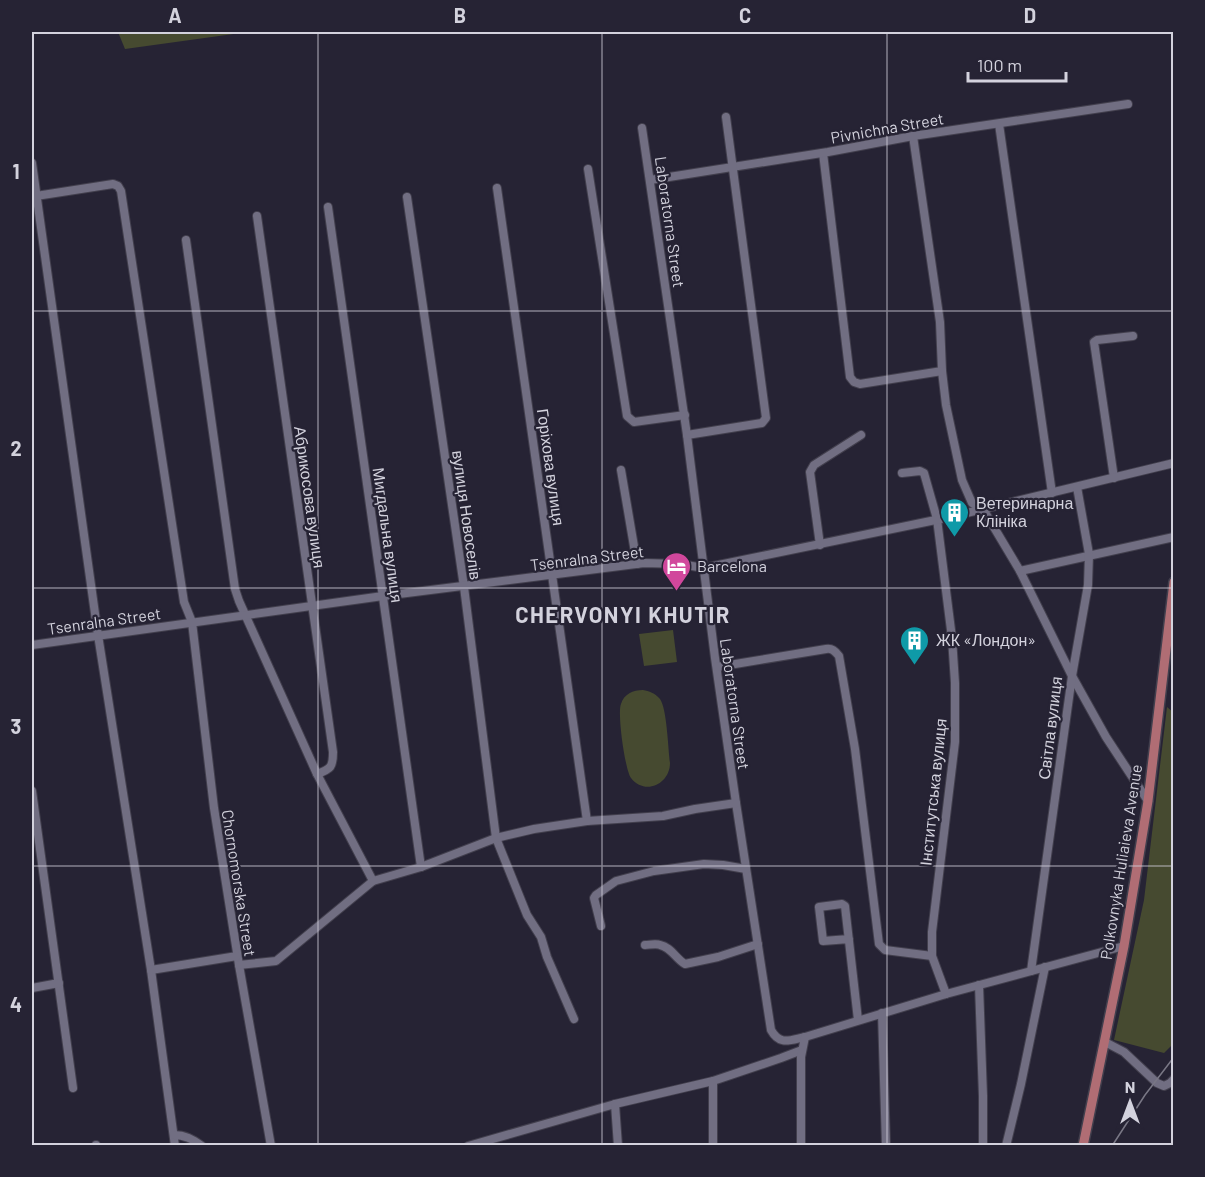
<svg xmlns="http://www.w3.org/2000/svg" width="1205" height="1177" viewBox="0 0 1205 1177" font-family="Barlow,sans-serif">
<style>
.green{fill:#464a30}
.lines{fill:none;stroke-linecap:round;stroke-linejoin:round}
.minor-casing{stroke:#423f4d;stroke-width:10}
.major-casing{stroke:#423f4d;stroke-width:12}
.minor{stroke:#716e82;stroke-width:8}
.major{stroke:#b06d74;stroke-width:9}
.tram{stroke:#797785;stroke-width:1.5}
.grid{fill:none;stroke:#d3d2dd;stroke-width:1.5;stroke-opacity:0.55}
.labels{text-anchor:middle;stroke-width:4.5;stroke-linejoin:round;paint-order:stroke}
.street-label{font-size:16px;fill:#d3d2dd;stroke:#262334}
.poi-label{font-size:16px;fill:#d3d2dd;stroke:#262334;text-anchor:start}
.district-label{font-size:22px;font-weight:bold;letter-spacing:1.5px;fill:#d3d2dd;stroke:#262334}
.neatline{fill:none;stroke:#d3d2dd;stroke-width:2}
.grid-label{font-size:20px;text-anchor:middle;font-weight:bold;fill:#d3d2dd}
</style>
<rect width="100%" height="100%" fill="#262334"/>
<g class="green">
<path d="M 118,32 L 248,32 L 125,49 Z"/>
<path d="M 673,630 L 677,662 L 644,666 L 639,634 Z"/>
<path d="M 643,690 C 649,691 655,693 660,699 C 667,709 668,748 670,763 C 670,784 645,796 631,778 C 625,770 617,713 621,704 C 624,694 633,690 643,690 Z"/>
<path d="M 1167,707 L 1174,713 L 1174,1043 L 1164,1053 L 1114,1040 L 1144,900 Z"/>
</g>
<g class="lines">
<defs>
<g id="minor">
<path d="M 999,124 L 1052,493"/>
<path d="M 642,128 L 687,435 L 715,658 L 736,803 L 771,1030 C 780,1046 790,1040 805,1037 L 946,994 L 1124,946"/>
<path d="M 913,136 L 940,322 L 942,371 L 946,405 L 962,480 L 972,503 L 983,509 L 1020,571 L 1072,676 L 1106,737 L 1148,801"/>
<path d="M 823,153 L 850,377 L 854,382 L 860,384 L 942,371"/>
<path d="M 32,163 L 98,635 L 151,970 L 175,1146"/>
<path d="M 588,169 L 627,416 L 634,422 L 685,415"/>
<path d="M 650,180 L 828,152 L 913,136 L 1128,104"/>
<path d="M 497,188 L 587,821"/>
<path d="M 36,196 L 113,184 L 118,186 L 121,191 L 184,602 L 192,622 L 214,808 L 239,965 L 271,1146"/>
<path d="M 407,197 L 464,587 L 496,838 L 527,915 L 541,937 L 547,957 L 574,1019"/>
<path d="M 328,207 L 421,867"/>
<path d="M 257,216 L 333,752 C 333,767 331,769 317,774"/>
<path d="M 186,240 L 235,589 L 239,601 L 317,774 L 373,881"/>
<path d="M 687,435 L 762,423 L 766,418 L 726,117"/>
<path d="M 621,470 L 637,564"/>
<path d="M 902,473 L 920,471 L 924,473 L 937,519 L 952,638 L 955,683 L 955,742 L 932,932 L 932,956 L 946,994"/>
<path d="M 1114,478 L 1094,342 L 1097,340 L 1133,336"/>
<path d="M 820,545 L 810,472 L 814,465 L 861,435"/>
<path d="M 1020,571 L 1174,537"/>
<path d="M 32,645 L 383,596 L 644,563 L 680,564 L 704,568 L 950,517 L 1174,463"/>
<path d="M 717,667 L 826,649 C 832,648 835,651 839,656 L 855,749 L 879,944 L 885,950 L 932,956"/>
<path d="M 32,791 L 73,1088"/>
<path d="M 601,926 L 594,898 L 596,895 L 616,881 L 654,871 L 704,864 L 723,865 L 746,869"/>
<path d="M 849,939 L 823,941 L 819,907 L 842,904 L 845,906 L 858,1020"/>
<path d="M 645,945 C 649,945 656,943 660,945 C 671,947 676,959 685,964 L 718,957 L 758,944"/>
<path d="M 239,965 L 276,961 L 373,881 L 421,867 L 496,838 L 534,829 L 587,821 L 663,816 L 695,809 L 736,803"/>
<path d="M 151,970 L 237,956"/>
<path d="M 1031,971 L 1072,676 L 1088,585 L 1089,554 L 1077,487"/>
<path d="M 979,985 L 983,1096 L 983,1146"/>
<path d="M 32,988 L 59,983"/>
<path d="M 882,1013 L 886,1146"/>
<path d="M 1105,1042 L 1124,1052 L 1157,1083 L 1164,1086 L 1170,1083 L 1174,1079"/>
<path d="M 174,1135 C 185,1135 192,1139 202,1146"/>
<path d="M 96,1145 L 96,1146"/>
<path d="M 468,1146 L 615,1104"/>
<path d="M 618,1146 L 615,1104 L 713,1081"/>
<path d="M 713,1146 L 713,1081 L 781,1058 L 802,1050"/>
<path d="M 801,1146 L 801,1057 L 805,1037"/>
<path d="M 1006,1146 L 1021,1084 L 1045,967"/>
</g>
<path id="major" d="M 1083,1146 L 1124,946 L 1148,801 L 1174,582"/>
</defs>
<use href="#minor" class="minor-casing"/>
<use href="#major" class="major-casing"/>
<use href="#minor" class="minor"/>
<use href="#major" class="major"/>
<path class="tram" d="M 1112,1146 L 1145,1095 L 1174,1057"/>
</g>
<path class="grid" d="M 318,32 L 318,1146M 602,32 L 602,1146M 887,32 L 887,1146M 32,311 L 1174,311M 32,588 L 1174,588M 32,866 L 1174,866"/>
<defs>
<symbol id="building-pin" viewBox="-11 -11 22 30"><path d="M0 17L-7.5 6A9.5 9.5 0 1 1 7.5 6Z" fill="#0f9aa8" stroke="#262334"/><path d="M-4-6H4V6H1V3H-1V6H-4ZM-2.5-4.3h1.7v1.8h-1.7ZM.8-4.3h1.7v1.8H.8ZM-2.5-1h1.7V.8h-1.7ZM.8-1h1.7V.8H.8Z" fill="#fff"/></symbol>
<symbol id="hotel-pin" viewBox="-11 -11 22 30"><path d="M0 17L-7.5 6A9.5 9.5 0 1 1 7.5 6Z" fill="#d1479c" stroke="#262334"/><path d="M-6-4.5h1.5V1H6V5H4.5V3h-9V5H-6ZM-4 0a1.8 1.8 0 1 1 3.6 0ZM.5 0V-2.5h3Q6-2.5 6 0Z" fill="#fff"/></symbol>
</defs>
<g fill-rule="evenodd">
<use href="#building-pin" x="938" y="496" width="33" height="45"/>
<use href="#hotel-pin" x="660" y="550" width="33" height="45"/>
<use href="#building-pin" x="898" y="624" width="33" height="45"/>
</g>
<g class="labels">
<g class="street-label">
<text transform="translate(887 128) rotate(-10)" y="6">Pivnichna Street</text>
<text transform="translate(670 222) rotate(82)" y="6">Laboratorna Street</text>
<text transform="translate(551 467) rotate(82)" y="6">Горіхова вулиця</text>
<text transform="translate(310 497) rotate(82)" y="6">Абрикосова вулиця</text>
<text transform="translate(467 515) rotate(82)" y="6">вулиця Новоселів</text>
<text transform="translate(388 535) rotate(82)" y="6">Мигдальна вулиця</text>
<text transform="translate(587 558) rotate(-7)" y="6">Tsenralna Street</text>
<text transform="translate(104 621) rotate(-8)" y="6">Tsenralna Street</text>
<text transform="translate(735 704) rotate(82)" y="6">Laboratorna Street</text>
<text transform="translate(1050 728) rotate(-83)" y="6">Світла вулиця</text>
<text transform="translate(933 792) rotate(-84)" y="6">Інститутська вулиця</text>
<text transform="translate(1121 862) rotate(-81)" y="6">Polkovnyka Huliaieva Avenue</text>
<text transform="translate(239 883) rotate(81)" y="6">Chornomorska Street</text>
</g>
<g class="poi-label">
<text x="976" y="509">Ветеринарна<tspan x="976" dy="18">Клініка</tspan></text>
<text x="697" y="572">Barcelona</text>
<text x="936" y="646">ЖК «Лондон»</text>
</g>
<g class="district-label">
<text x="623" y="623">CHERVONYI KHUTIR</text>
</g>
</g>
<rect width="1205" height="1177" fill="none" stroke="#262334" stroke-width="66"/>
<g transform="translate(1130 1102)" stroke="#262334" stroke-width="4.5" paint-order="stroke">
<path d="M0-4.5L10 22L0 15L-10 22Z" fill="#d3d2dd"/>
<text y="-9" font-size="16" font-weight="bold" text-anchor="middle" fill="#d3d2dd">N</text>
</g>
<path d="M968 72v9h98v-9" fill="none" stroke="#d3d2dd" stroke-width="3"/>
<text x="977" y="72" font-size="18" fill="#d3d2dd" stroke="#262334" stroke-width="4.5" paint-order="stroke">100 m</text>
<rect x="33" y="33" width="1139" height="1111" class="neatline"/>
<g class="grid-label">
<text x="175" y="23">A</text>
<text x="460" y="23">B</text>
<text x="745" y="23">C</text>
<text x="1030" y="23">D</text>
<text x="16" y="179">1</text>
<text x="16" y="456">2</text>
<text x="16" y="734">3</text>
<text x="16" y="1012">4</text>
</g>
</svg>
